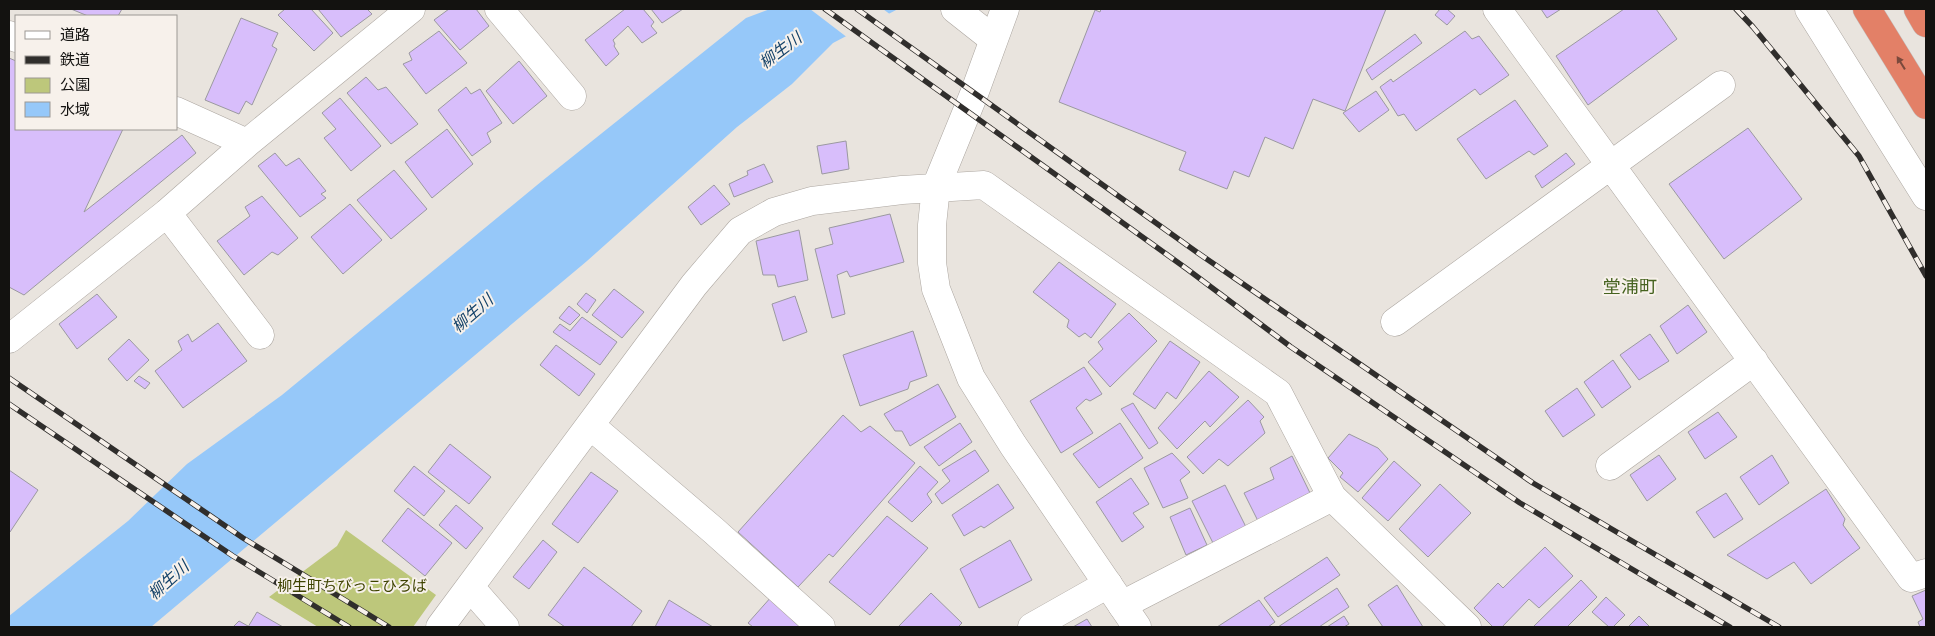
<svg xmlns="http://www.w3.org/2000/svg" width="1935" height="636" font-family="'DM Sans','Noto Sans JP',sans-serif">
<rect width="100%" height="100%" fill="#e9e4de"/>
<path fill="#bdc77b" d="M346 530 436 595 413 627H318L269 597 337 546Z"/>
<path fill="#96c8f9" d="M770 9H898L833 43 792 84 737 127 587 261 151 627H9V616L128 521 187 464 282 395 542 181 746 18Z"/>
<path fill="#e9e4de" d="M810 9H883L891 15 848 38Z"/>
<path fill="#d8befb" stroke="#9b99a0" d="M71 9H122L118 16H88Z
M285 9H311L333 33 314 51 278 15Z
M318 9H367L372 14 341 37Z
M449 9H476L489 26 460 50 434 20Z
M625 9H643L654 22 651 26 657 33 642 43 628 26 613 40 615 44 614 46 619 54 606 66 585 40Z
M651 9H683L662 23Z
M1101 9H1386L1345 111 1313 99 1293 149 1265 137 1249 177 1234 171 1227 189 1179 170 1186 152 1059 102 1095 10 1100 12Z
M1440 9H1447L1455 16 1447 25 1435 15Z
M1541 9H1561L1547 18Z
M1624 9H1656L1677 39 1588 105 1556 56Z
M241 18 278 33 272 46 277 49 252 105 246 101 239 114 205 100Z
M439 31 467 63 426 94 403 64 412 60 409 53Z
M1465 31 1472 39 1479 36 1509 75 1480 95 1475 89 1416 131 1404 114 1398 116 1380 87 1391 79 1393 82Z
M1415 34 1422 43 1372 80 1366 70Z
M9 58 16 61V129H123L84 212 182 135 196 153 24 295 9 287Z
M519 61 547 96 513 124 486 91Z
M366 77 378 90 386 87 418 124 391 144 347 93Z
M466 87 471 94 480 89 502 123 487 133 491 142 472 156 438 110Z
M1376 91 1389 110 1359 132 1343 113Z
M340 98 381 146 351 171 324 138 336 129 322 113Z
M1515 100 1548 146 1534 155 1529 151 1486 179 1457 139Z
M1748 128 1802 199 1724 259 1669 184Z
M447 129 473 164 432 198 405 162Z
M846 141 849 169 822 174 817 146Z
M275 153 286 166 299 158 326 191 321 194 326 198 300 217 258 166Z
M1566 153 1575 164 1542 188 1535 176Z
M764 164 773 182 734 197 729 184 748 175 747 171Z
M394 170 427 209 391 239 357 200Z
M714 185 730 204 701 225 688 207Z
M262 196 298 238 278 255 272 252 244 275 217 241 250 216 245 207Z
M350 204 382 240 343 274 311 237Z
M890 214 904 262 850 277 847 271 837 275 845 314 832 318 815 249 833 244 829 228Z
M799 230 808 280 778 287 775 275H763L756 241Z
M1059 262 1116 304 1091 338 1085 333 1079 337 1067 327 1069 320 1033 292Z
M614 289 644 312 622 338 592 315Z
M586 293 596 300 587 313 577 304Z
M97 294 117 317 77 349 59 324Z
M795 296 807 332 783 341 772 304Z
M1688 305 1707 332 1677 354 1660 326Z
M569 306 580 315 570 325 559 318Z
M1129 313 1157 341 1110 387 1088 362 1103 349 1098 342Z
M582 317 617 342 600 365 553 332 560 324 570 331Z
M218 323 247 361 183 408 155 371 182 350 178 341 188 334 192 342Z
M913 331 927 376 910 382 908 389 860 406 843 355Z
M1650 334 1669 361 1639 380 1620 355Z
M129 339 149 360 127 381 108 359Z
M1170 341 1200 362 1176 399 1167 392 1155 409 1133 394Z
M556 345 595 374 579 396 540 365Z
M1613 360 1631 387 1602 408 1584 382Z
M1084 367 1102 394 1090 401 1086 399 1076 408 1093 433 1061 453 1030 401Z
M1209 371 1239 397 1210 427 1205 421 1177 449 1158 428Z
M139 376 150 383 145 389 134 381Z
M938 384 956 417 910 446 902 431H895L884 414Z
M1577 388 1595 415 1563 437 1545 411Z
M1248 400 1264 417 1260 421 1265 433 1228 466 1219 459 1203 474 1187 457Z
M1133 403 1158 443 1149 449 1121 409Z
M1718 412 1737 437 1705 459 1688 432Z
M843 415 861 432 870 426 915 463 833 557 829 554 798 587 738 532Z
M960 423 972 442 939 466 924 447Z
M1120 423 1143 458 1099 488 1073 454Z
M1349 434 1378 448 1388 459 1358 492 1340 477 1343 473 1328 458Z
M450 444 491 477 469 504 428 472Z
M975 450 989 471 942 504 935 494 950 481 942 470Z
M1172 453 1190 472 1180 480 1188 498 1163 508 1144 468Z
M1659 455 1676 479 1647 501 1630 475Z
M1772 455 1789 483 1759 505 1740 477Z
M1292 456 1310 493 1258 521 1244 493 1274 479 1270 468Z
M1394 461 1421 485 1388 521 1362 498Z
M414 466 445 491 424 516 394 491Z
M920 466 938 482 927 494 932 502 912 522 888 502Z
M9 470 38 490 10 532 9 531Z
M591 472 618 491 578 543 552 524Z
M1131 478 1149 504 1133 513 1144 527 1122 542 1096 502Z
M998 484 1014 508 984 528 981 526 964 536 952 515Z
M1440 484 1471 513 1428 557 1399 529Z
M1225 485 1246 527 1213 543 1192 501Z
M1826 489 1845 519 1843 525 1860 548 1811 584 1794 562 1767 579 1727 555Z
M1726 493 1743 519 1714 538 1696 512Z
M456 505 483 528 466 549 439 525Z
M408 508 452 543 425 576 382 541Z
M1190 508 1207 545 1186 555 1170 517Z
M887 516 928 548 870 615 829 582Z
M543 540 557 552 529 589 513 577Z
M1010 540 1032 580 979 608 960 569Z
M1545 547 1573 576 1539 608 1529 599 1502 627H1493L1474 608 1498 583 1503 588Z
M1327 557 1340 575 1278 617 1264 598Z
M584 567 642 611 631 627H565L548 615Z
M1581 580 1597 597 1567 627H1533Z
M1397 585 1423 627H1383L1368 605Z
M1337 588 1349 607 1319 627H1278Z
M1926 590V627H1920L1918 622 1923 619 1912 596Z
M931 593 962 623 958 627H898Z
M772 596 807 627H753L748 623Z
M1606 597 1625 615 1613 627H1609L1592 612Z
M669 600 713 627H655Z
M1259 600 1275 622 1268 627H1217Z
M257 612 283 627H248Z
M1344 616 1349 624 1344 627H1327Z
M1639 616 1650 627H1628Z
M1087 619 1092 627H1073Z
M239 621 248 626V627H233Z"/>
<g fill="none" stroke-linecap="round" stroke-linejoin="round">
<g stroke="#aca6a0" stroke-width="29">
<path id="street" d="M499 9 572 96
M955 9 993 39
M1497 9 1911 578 1926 573
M1809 9 1926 196
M9 35 16 38
M176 111 247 143
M167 213 260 335
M1395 322 1721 85
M9 339 167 213 247 143 411 9
M591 426 713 530 821 627
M1610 466 1754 361
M470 587 505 627
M1122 605 1332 497
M440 627 694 285 740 231 774 212 812 201 902 190 984 185 1278 393 1332 497 1467 627
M1032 627 1108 584"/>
</g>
<g stroke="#aca6a0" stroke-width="29">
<path id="secondary" d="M1005 9 974 94 936 187 932 225V263L936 289 971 378 1013 445 1137 627"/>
</g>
<g stroke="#c2c1c1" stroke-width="29">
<path id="highway" d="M1867 9 1926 105
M1918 9 1926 23"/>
</g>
<use href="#street" stroke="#fff" stroke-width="28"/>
<use href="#secondary" stroke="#fff" stroke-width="28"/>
<use href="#highway" stroke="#e38067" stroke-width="28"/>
<g stroke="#302e2c" stroke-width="5.5">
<path id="rail" d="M825 9 1187 269 1291 347 1520 503 1730 627
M857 9 1198 253 1533 483 1779 627
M1736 9 1753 27 1859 156 1926 276
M9 378 243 538 389 627
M9 404 233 556 349 627"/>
</g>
<use href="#rail" stroke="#f7f1eb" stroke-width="4" stroke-dasharray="11" stroke-linecap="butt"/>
</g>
<defs><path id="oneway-solid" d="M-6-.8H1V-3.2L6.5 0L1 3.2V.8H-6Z" transform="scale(1.25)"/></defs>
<use fill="#7b493c" href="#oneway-solid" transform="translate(1901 63) rotate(-122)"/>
<g text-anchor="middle" stroke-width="4" stroke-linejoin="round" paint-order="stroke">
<g font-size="15" fill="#3e4300" stroke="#f7f1eb">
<text x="352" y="591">柳生町ちびっこひろば</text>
</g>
<g font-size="16" font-style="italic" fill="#144269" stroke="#f7f1eb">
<text transform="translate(780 50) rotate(-37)" y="6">柳生川</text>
<text transform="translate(472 313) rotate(-41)" y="6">柳生川</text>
<text transform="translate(168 580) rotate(-42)" y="6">柳生川</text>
</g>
<g font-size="18" fill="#45621f" stroke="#f7f1eb">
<text x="1630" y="293">堂浦町</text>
</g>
</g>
<rect width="1935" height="636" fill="none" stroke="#131210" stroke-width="20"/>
<rect x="15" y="15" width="162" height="115" fill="#f7f1eb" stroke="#9c9893"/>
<rect x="25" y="31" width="25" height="8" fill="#ffffff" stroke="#9c9893"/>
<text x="60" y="40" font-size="15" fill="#131210">道路</text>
<rect x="25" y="56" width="25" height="8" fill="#302e2c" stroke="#9c9893"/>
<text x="60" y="65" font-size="15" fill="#131210">鉄道</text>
<rect x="25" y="78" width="25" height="15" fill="#bdc77b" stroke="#9c9893"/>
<text x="60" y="90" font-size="15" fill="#131210">公園</text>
<rect x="25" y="102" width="25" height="15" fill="#96c8f9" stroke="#9c9893"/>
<text x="60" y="115" font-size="15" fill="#131210">水域</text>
</svg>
